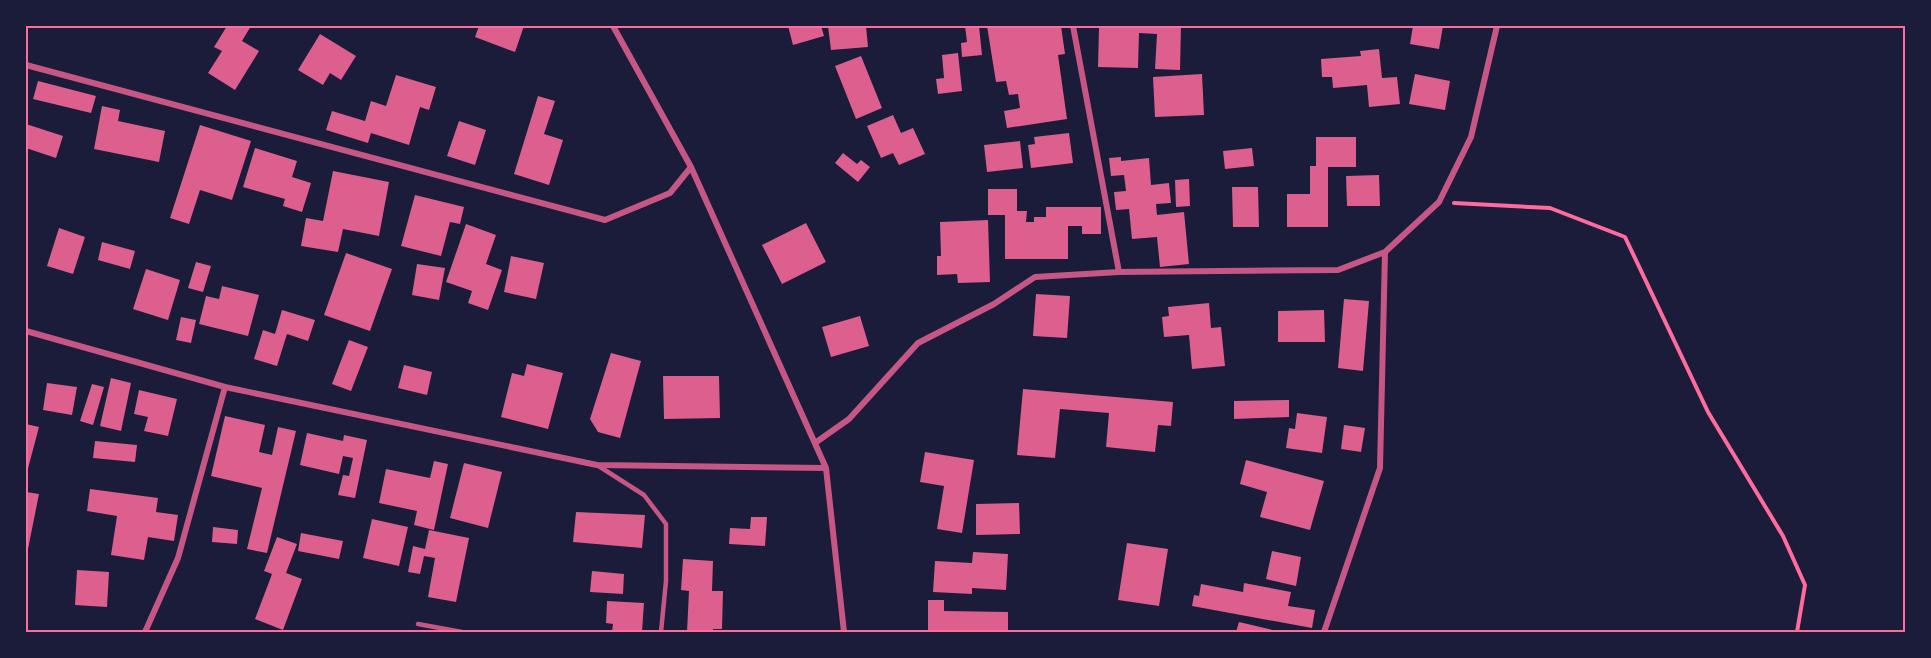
<svg xmlns="http://www.w3.org/2000/svg" width="1931" height="658" font-family="'Libre Baskerville',serif">
<rect width="100%" height="100%" fill="#1b1b3a"/>
<path fill="#dd5f8e" d="M227 26H251L242 41 259 51 235 90 208 73 222 51 214 47Z
M479 26H524L515 52 475 37Z
M788 26H821L824 36 793 45Z
M828 26H866L868 47 831 50Z
M965 26H979L982 55 962 57 961 43 967 42Z
M987 26H1061L1065 54 1058 55 1067 119 1007 128 1004 111 1020 108 1018 94 1009 95 1006 81 996 82Z
M1090 26H1181L1180 70 1155 69 1157 34 1139 33 1138 68 1098 67 1099 28H1090Z
M1413 26H1443L1439 49 1410 44Z
M320 34 356 56 341 80 330 73 323 85 298 70Z
M1379 49 1382 78 1397 77 1400 104 1369 107 1367 85 1333 88 1332 77H1322L1321 59 1361 56 1360 51Z
M958 53 962 91 938 94 936 79 944 78 942 55Z
M861 56 882 108 856 119 835 66Z
M1202 74 1204 115 1155 117 1153 77Z
M1415 74 1450 81 1445 110 1409 104Z
M396 75 436 87 429 110 420 107 409 145 371 133 368 143 326 130 332 111 365 121 371 101 386 106Z
M38 81 96 96 91 113 33 99Z
M538 96 555 101 544 134 563 140 549 185 514 174Z
M102 106 120 110 118 121 165 131 159 162 94 149Z
M893 115 901 133 913 128 925 154 899 165 893 153 881 158 867 126Z
M459 121 486 130 475 165 447 156Z
M26 124 63 136 56 158 26 148Z
M200 125 251 141 232 200 200 190 189 224 170 218Z
M1069 133 1073 163 1031 168 1028 145 1035 144 1034 137Z
M1316 137H1356V167H1328V227H1287V194H1310V166H1316Z
M1020 141 1023 168 987 172 984 145Z
M255 148 297 161 292 177 311 183 302 212 283 206 285 199 243 187Z
M1252 148 1254 166 1225 169 1223 151Z
M843 153 857 164 861 160 870 167 858 182 835 163Z
M1121 157V161L1149 158 1151 185 1169 183 1171 203 1156 204 1157 215 1184 212 1189 264 1160 267 1157 237 1132 239 1129 209 1116 210 1114 192 1126 191 1124 175 1111 176 1109 158Z
M333 171 389 182 379 236 343 229 338 252 301 246 306 218 323 221Z
M1379 175 1380 206H1347L1346 176Z
M1189 179 1190 206 1176 207 1175 180Z
M1232 187H1258L1259 227H1233Z
M988 189H1017V211H1027L1026 222H1034V217H1046V207H1101V234H1082V226H1068V259H1005V215H988Z
M415 195 464 207 460 224 450 222 441 256 401 246Z
M988 220 990 282 958 283 957 274 937 275V256H941L940 222Z
M806 223 826 262 782 284 762 245Z
M466 224 496 235 486 264 502 270 488 310 468 303 472 291 446 282Z
M59 228 85 237 73 274 47 266Z
M102 242 135 251 130 269 98 260Z
M346 253 392 269 370 331 324 315Z
M511 256 544 263 536 299 504 292Z
M196 262 211 266 203 292 188 288Z
M417 264 445 268 439 300 412 295Z
M146 269 180 280 168 320 133 309Z
M222 286 259 295 248 336 199 324 206 296 219 299Z
M1036 294 1070 296 1067 338 1033 336Z
M1344 299 1369 301 1363 371 1338 368Z
M1209 303 1211 328 1221 327 1225 366 1192 369 1189 335 1164 337 1162 317 1169 316 1168 307Z
M282 310 315 320 308 341 287 334 277 366 254 359 263 330 275 334Z
M1324 310 1325 342H1278V311Z
M860 316 869 346 831 357 822 327Z
M181 317 196 320 191 343 176 340Z
M349 340 368 347 351 391 332 384Z
M611 353 641 361 620 438 598 432 590 419Z
M527 364 563 373 548 429 501 417 512 373 524 376Z
M404 365 432 372 427 395 398 388Z
M663 376H719L720 418 664 419Z
M111 378 131 383 121 431 100 426Z
M47 383 77 387 72 415 43 410Z
M92 384 104 387 93 425 80 421Z
M1023 389 1173 402 1171 426 1158 425 1155 452 1106 447 1109 413 1060 409 1055 458 1017 455Z
M139 390 177 399 168 436 144 431 148 417 134 414Z
M1289 400V417L1234 419V401Z
M1297 413 1327 417 1322 453 1286 448 1289 428 1295 429Z
M225 416 265 425 259 452 272 455 278 427 296 431 267 553 247 549 262 488 211 476Z
M26 424 39 427 26 476Z
M1344 425 1365 428 1361 452 1341 449Z
M307 433 343 441 344 435 367 440 355 498 338 495 343 475 349 476 353 458 343 456 339 474 300 465Z
M95 441 137 445 135 462 93 458Z
M925 452 974 460 962 533 937 529 944 486 920 482Z
M1246 460 1324 481 1310 530 1260 517 1267 492 1240 484Z
M434 461 448 464 434 530 414 525 417 511 379 503 386 469 430 478Z
M464 463 502 472 488 528 450 518Z
M90 489 158 498 156 512 178 515 174 541 148 537 144 560 111 555 117 516 87 511Z
M26 492 39 494 27 554H26Z
M1019 503 1020 534 976 535V504Z
M576 512 645 515 642 548 573 542Z
M751 517H767L765 546 729 544 730 528 750 529Z
M372 519 408 527 399 566 363 558Z
M213 527 238 530 237 544 212 542Z
M429 530 469 538 456 602 428 597 435 558 424 556 420 574 408 572 413 546 425 549Z
M301 533 343 541 339 559 298 551Z
M277 537 297 544 286 573 302 579 283 630 255 619 272 574 264 571Z
M1127 543 1168 549 1159 606 1118 600Z
M1272 551 1301 557 1296 586 1266 579Z
M973 552 1008 554 1006 590 972 588V594L933 592 935 561 972 563Z
M683 559 713 561 712 591H723L722 629H713V632H687L689 591 681 590Z
M77 570 109 572 107 607 75 605Z
M592 571 624 574 623 594 590 592Z
M1244 583 1291 592 1288 606 1315 610 1312 628 1192 606 1194 595 1199 596 1201 584 1243 592Z
M928 600H944V611L1008 612V632H928Z
M607 601 644 603 642 632H612L613 624 606 623Z
M1239 622 1281 632H1236Z"/>
<g fill="none" stroke-linecap="round" stroke-linejoin="round">
<path stroke="#ff6b9d" stroke-width="4" d="M1454 203 1550 208 1625 237 1708 412 1783 536 1805 585 1797 632"/>
<path stroke="#c65784" stroke-width="4.5" d="M597 465 644 495 666 524V581L661 632
M418 624 462 632"/>
<path stroke="#c65784" stroke-width="6" d="M613 26 691 167 826 468 844 632
M1073 26 1119 272
M26 65 605 220 670 193 691 167
M26 331 225 387 597 465 826 468
M815 443 849 419 918 343 994 304 1035 277 1119 272 1338 270 1385 252
M145 632 178 558 225 387
M1324 632 1380 468 1385 252 1439 202 1471 137 1497 26"/>
</g>
<rect width="1931" height="658" fill="none" stroke="#1b1b3a" stroke-width="54"/>
<rect x="27" y="27" width="1877" height="604" fill="none" stroke="#ff6b9d" stroke-width="2"/>
</svg>
